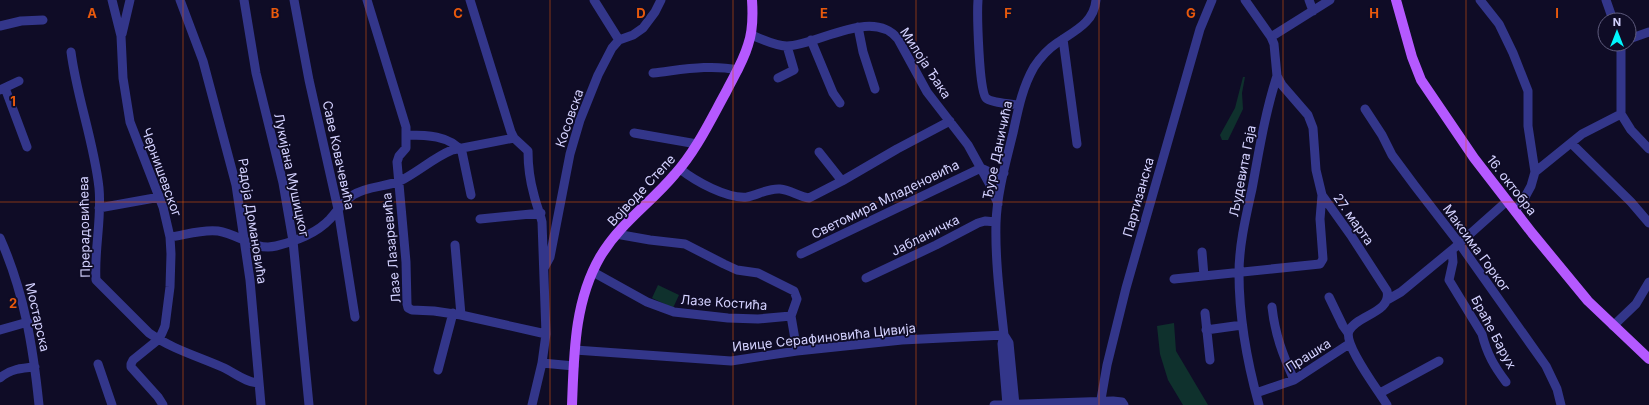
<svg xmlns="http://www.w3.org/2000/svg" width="1649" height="405" font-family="Inter,sans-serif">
<rect width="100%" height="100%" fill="#0f0c26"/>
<path fill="#0f312d" d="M1243 77H1245L1242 93 1243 109 1228 140H1222L1220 135 1235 108Z
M658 285 679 295 673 308 652 298Z
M1174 323 1176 351 1208 405H1183L1168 380 1160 354 1157 326Z"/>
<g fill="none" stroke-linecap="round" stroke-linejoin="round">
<path stroke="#33368a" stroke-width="9" d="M112 0 121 36 123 78 130 122 163 207 170 237 171 254 170 287 165 326 162 333 159 339 133 360 131 364V367L158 397 163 405
M180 0 203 61 236 185 250 280 261 405
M244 0 256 73 283 183 293 241 309 405
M294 0 309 80 338 209 355 317
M367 0 406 127V148L399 156 397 162 406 262 407 304 408 308 412 310 434 311 461 315 546 334
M470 0 511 132 514 138 528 151C528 165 530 181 534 195 536 204 540 213 542 222L546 334 542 363 532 405
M594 0 619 40
M978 0C977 13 979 93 986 98 991 103 1012 104 1019 105
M1245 0 1271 37 1330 0
M1309 0 1313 11
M1480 0 1499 24 1513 53 1528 91V126L1535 172 1531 186 1525 197 1515 211
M1606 0 1613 20
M0 26 21 21 43 20
M858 27 863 52 875 89
M122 34 130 0
M751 35C762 39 775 46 787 46 818 45 873 7 898 39L927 92 968 145 989 183 998 204
M1271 37 1274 44 1277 76 1282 85 1308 115 1313 128 1316 170 1322 195 1352 237 1387 291C1392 313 1356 315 1349 331 1343 345 1379 391 1387 405
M1063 39 1077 144
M1629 39 1649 32
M811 40 833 93 840 103
M1621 44V114L1631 130 1649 149
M71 52C77 98 94 142 99 188 102 219 94 250 96 280L149 333C172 349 197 356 222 367 234 372 246 383 259 383
M653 73C681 70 710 64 738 70
M778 78 794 70 787 46
M5 88 27 147
M0 90 19 81
M1365 109 1382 135 1392 155 1415 186 1459 243 1546 366 1557 389 1561 405
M634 133 697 144
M407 135C425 135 450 135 462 152L471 195
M1571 143 1631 202 1649 223
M819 152 842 181
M981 168 992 173H1004
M680 169C695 181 727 199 747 197 758 195 768 188 780 189 791 190 799 197 809 198L842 181 897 149 950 121
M1535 172 1582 134 1621 114
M99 208 160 197
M480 219 541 213
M616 234 650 240 685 244 724 264 737 270 758 273 794 291 797 299 791 316 797 351
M170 237C185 235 202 229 218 231 239 234 254 251 276 246 296 241 316 234 330 219 338 210 343 202 353 195 367 186 385 187 400 181 418 172 433 158 452 150L514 138
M0 238C24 292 33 346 39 405
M455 245 461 315
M1452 250 1453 262 1449 280 1482 334C1487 354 1494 366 1506 382
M1202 252 1204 276
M801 254 981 168
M544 268 550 257 570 154 580 120 598 75 612 48 619 40 633 35 643 28 655 12 661 0
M593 272 647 302 674 312 728 318 758 319 791 316
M866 278 936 245 978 223 985 221 996 222
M1174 279 1320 264 1323 259 1320 219 1322 195
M1329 297 1343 326 1348 333
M1387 300 1401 292 1452 250 1507 201
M1272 307C1275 335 1283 355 1294 380
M1205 313 1210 360
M1613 326 1636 304 1649 282
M0 330 28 322
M1206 330 1242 325
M1004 335 1009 343 1015 405
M575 350 731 361 797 351 902 340 1004 335
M542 363 574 366
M98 364 112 405
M438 370 453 313
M0 378C10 369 22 368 35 367
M1256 393 1294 380 1349 344
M1380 393 1439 361
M994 405 1113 401 1122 402 1124 405
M1007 405 1002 344 1004 335C1000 298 995 260 996 223 997 193 1006 162 1013 133 1018 110 1022 88 1034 67 1040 58 1048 49 1057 43 1074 31 1094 23 1096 0
M1100 405 1107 365 1126 288 1200 29 1212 0
M1259 405C1247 362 1239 318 1239 273 1239 245 1246 216 1252 189 1259 151 1265 113 1277 76"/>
<path stroke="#b559ff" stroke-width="10" d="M1396 0 1412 57 1421 80 1474 158 1532 233 1588 301 1649 359
M572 405C574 355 574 302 600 257 621 222 650 204 675 174 696 151 711 119 726 92 734 76 743 62 748 45 753 31 753 15 752 0"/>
</g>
<path fill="none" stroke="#e8590c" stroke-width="1" stroke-opacity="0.55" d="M183 0V405M366 0V405M550 0V405M733 0V405M916 0V405M1099 0V405M1283 0V405M1466 0V405M0 202H1649"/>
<g text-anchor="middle" stroke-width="3.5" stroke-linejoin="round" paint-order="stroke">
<g font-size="13" fill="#d4d2ff" stroke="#0f0c26">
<text transform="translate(926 63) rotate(57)" y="5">Милоја Ђака</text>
<text transform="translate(569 118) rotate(-71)" y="5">Косовска</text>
<text transform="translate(997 150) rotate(-78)" y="5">Ђуре Даничића</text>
<text transform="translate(339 155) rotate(78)" y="5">Саве Ковачевића</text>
<text transform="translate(1242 171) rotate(-79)" y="5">Људевита Гаја</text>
<text transform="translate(162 172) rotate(70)" y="5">Чернишевског</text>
<text transform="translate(292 175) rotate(78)" y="5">Лукијана Мушицког</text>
<text transform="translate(1512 185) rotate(52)" y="5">16. октобра</text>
<text transform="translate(641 190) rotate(-47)" y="5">Војводе Степе</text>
<text transform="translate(1138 197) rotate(-74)" y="5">Партизанска</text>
<text transform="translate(885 199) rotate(-26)" y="5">Светомира Младеновића</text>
<text transform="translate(1354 219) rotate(55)" y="5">27. марта</text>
<text transform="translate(253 221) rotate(81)" y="5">Радоја Домановића</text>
<text transform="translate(84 227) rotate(-91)" y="5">Прерадовићева</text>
<text transform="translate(925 235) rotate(-27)" y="5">Јабланичка</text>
<text transform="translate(391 248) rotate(-95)" y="5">Лазе Лазаревића</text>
<text transform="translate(1477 248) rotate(54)" y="5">Максима Горког</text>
<text transform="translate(724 302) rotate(4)" y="5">Лазе Костића</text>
<text transform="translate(38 317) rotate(77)" y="5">Мостарска</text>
<text transform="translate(1494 332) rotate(62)" y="5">Браће Барух</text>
<text transform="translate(824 337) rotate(-6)" y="5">Ивице Серафиновића Цивија</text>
<text transform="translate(1308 355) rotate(-32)" y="5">Прашка</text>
</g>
</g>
<g font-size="13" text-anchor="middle" font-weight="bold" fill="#e8590c" stroke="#0f0c26" stroke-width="3.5" stroke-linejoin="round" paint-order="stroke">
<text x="92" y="18">A</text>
<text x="275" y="18">B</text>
<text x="458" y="18">C</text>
<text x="641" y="18">D</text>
<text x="824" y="18">E</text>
<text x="1008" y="18">F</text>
<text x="1191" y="18">G</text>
<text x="1374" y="18">H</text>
<text x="1557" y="18">I</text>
<text x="13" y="106">1</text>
<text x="13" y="308">2</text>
</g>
<g transform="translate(1617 32)"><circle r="19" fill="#0f0c26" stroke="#5e5b7d"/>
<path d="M0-3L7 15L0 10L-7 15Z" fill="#00f5fd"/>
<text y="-6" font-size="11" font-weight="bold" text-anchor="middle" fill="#d4d2ff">N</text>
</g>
</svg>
